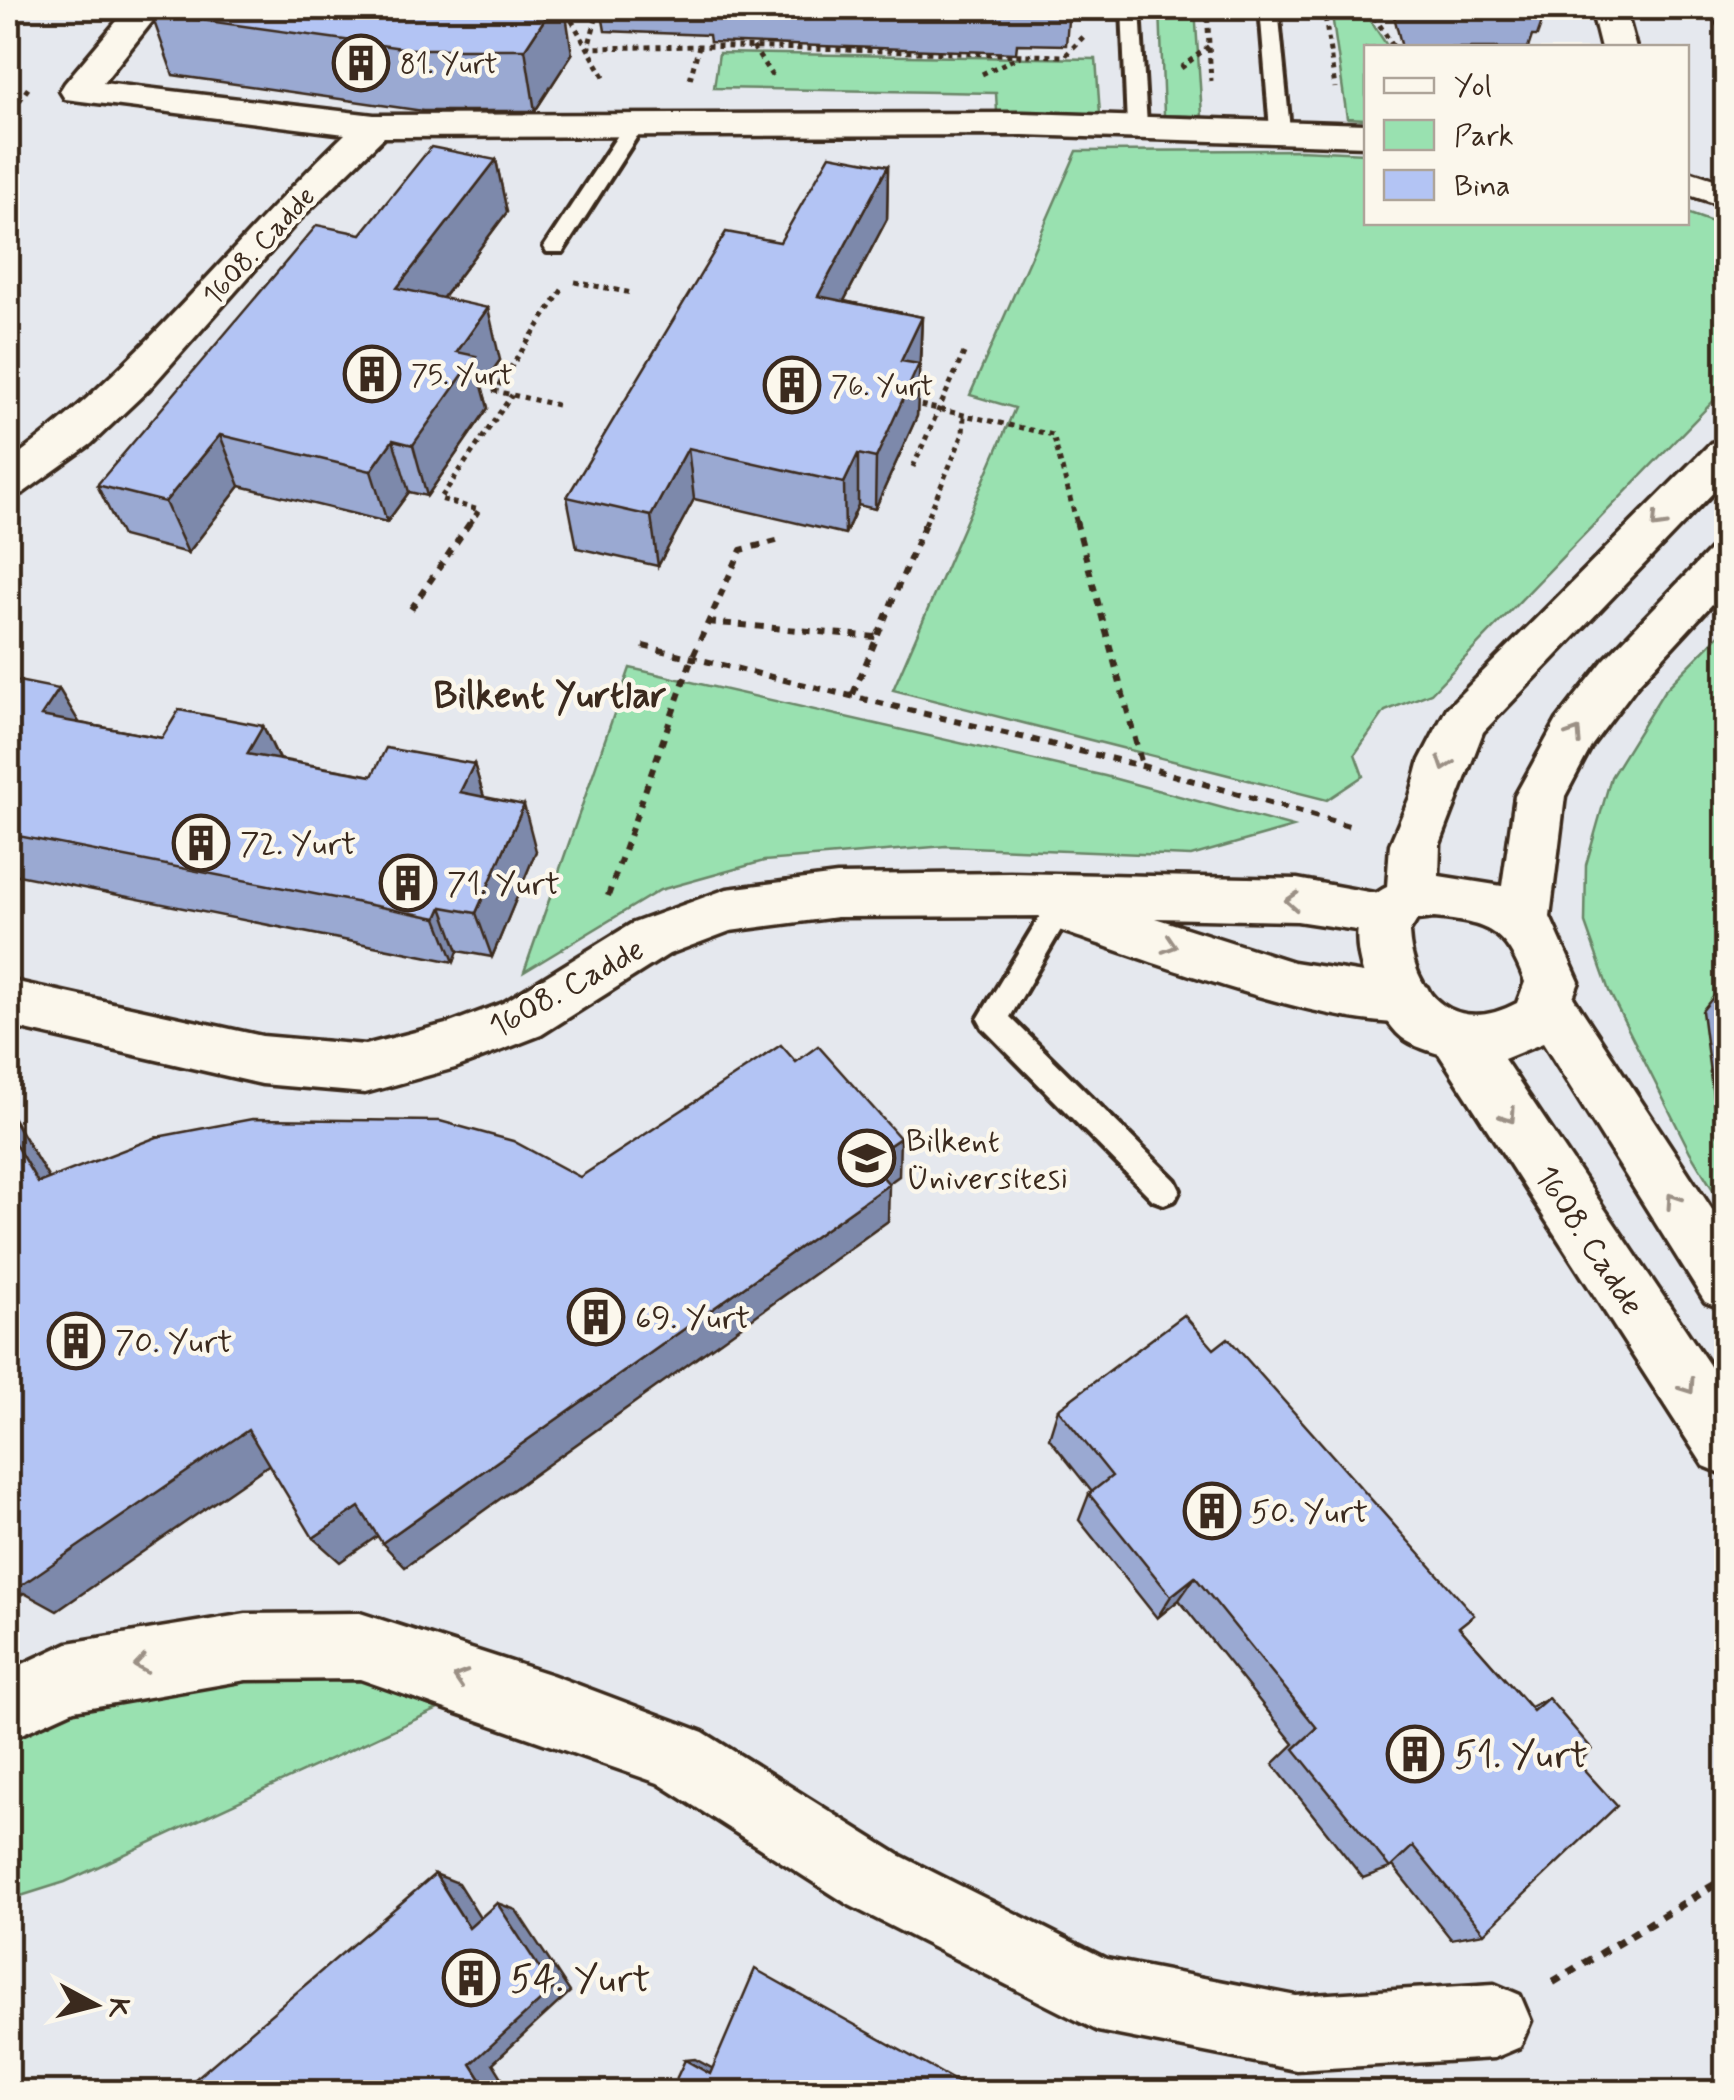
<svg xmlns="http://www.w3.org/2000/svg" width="1734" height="2100" font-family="Mynerve,sans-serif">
<rect width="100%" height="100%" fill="#fbf7ec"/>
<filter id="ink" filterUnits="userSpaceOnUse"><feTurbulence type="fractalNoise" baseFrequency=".01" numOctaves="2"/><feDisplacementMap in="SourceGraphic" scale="20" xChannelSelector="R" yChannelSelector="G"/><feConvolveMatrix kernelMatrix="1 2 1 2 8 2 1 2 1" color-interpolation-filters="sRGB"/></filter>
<g filter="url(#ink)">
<path fill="#e5e8ee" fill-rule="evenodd" d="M8 8H1726V2092H8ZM1366 48H1686V222H1366Z"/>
<path fill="#99e1b0" stroke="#6a8667" stroke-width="2.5" d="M1160 8H1195L1202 116 1164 115Z
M1331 8H1362L1388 47 1366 48V119L1347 118Z
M719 53 1096 59 1100 114 997 112 996 93 714 88Z
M1299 150 1366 153V222H1686L1687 213 1726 227V388L1431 693 1385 711 1355 754 1363 776 1327 800 893 690 1015 408 970 395 1077 151Z
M1726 628V1014L1718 1135 1726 1136V1211L1690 1152 1609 991 1585 923 1586 865 1611 777 1664 691Z
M630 668 1105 776 1293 827 1191 856 946 846 764 861 660 890 524 972Z
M257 1673 358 1677 438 1709 65 1882 8 1900V1737L70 1707Z"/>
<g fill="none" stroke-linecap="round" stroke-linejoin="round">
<g stroke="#3b2a1e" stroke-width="8">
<path id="service" d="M1122 8H1140L1147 126 1137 132 1127 126Z
M1260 8H1278L1290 130 1280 136 1270 130Z
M633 121 643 127 566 247 563 252H547L544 247 626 123Z
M1059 897 1069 901 1073 909 1010 1017 1175 1180 1180 1190 1175 1200 1164 1204 1153 1200 983 1028 978 1019 1049 901Z"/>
</g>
<g stroke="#3b2a1e" stroke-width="7">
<path id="minor" d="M128 8H163L103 83 374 115 1023 113 1366 124V146L1023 135 384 137 298 221 149 389 91 444 23 493 8 498V462C136 371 232 242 345 134L65 99 60 91 65 83Z
M1591 8H1625L1636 48H1601Z
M1686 170 1726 183V207L1686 194Z
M1010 873 1297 879 1407 899 1415 914 1407 929 1389 935 1297 921 1155 918 1293 962 1408 980 1427 987 1435 1003 1427 1019C1361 1042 1127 953 1053 928L1046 916 837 917 730 931 669 954 541 1035 455 1068 365 1093 262 1084 8 1026V980L262 1036 365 1045 450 1023 503 1003 631 924 727 889 837 875Z
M360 1613 552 1675 703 1732 899 1855 1106 1959 1296 1996 1494 1984 1520 1995 1531 2021 1520 2047 1494 2058 1296 2070 1098 2031 849 1905 658 1783 360 1679 246 1680 74 1710 8 1740V1671L68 1643 246 1614Z"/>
</g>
<g stroke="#3b2a1e" stroke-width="7">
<path id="tertiary" d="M1726 439V479L1483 732 1440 844 1439 876 1502 886 1515 796 1557 720 1604 660 1710 550 1726 545V589L1638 684 1592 745 1565 796 1550 917 1579 982 1573 997 1726 1231V1310L1705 1302 1543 1043 1504 1059 1726 1390V1475L1704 1466 1439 1054C1424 1049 1409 1045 1397 1033 1366 999 1331 914 1387 887L1390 844 1410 797 1420 760 1447 708 1711 443ZM1434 918C1488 923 1506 930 1525 982L1517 1003C1456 1036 1413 996 1409 933L1417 920Z"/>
</g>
<path stroke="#3b2a1e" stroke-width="5" stroke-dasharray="5 5" stroke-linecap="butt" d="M599 8 588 48 699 46 1065 56 1086 34
M1207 8 1211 81
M1324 8 1335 88
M1369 8 1394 48
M558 9H565L605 78
M753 47 772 76
M1181 68 1209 46
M982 74 1020 56
M690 79 699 46
M8 117 29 87
M575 282 632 293
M911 403 1053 435 1077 524
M557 405 495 391 562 290
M913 467 964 353
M470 524 479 510 440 499 512 395
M925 524 963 434 964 416"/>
<path stroke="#3b2a1e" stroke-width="6" stroke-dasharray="8 8" stroke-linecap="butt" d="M1076 521 1142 765
M411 609 471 521
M708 622 876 637
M643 646 1142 766 1356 828
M853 694 926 521
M608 896 692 658 741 550 780 540"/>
<path stroke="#3b2a1e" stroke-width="8" stroke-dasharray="9 9" stroke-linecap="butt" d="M1553 1982 1726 1878"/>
<use href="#service" fill="#fbf7ec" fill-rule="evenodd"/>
<use href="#minor" fill="#fbf7ec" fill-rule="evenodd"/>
<use href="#tertiary" fill="#fbf7ec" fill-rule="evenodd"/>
</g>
<path fill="#9aa9d2" stroke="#3b2a1e" stroke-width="2.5" d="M601 8H1069L1066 45 1017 44 1016 53 710 42 709 35 605 31Z
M1392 8H1547L1537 36H1532L1528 48H1402Z
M1704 8H1726V38Z
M151 13 572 54 535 111H423L173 75Z
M496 160 507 212 443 298 500 360 482 386 488 408 427 496 409 492 387 522 240 486 188 553 122 536 97 485Z
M888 166 887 219 844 301 922 317 920 369 918 373 917 416 875 509 858 505 845 534 694 499 658 566 577 548 567 497 780 242Z
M8 679 80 723 162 738 263 726 279 759 372 776 474 764 484 797 536 851 492 957 458 951 454 962 8 873Z
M1726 981V1136L1718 1135 1702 1011Z
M1058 1409 1459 1627 1530 1707 1548 1698 1578 1763 1484 1933 1451 1939 1393 1866 1390 1868 1363 1878 1273 1764 1294 1744 1179 1600 1157 1618 1079 1520 1089 1494 1092 1492 1049 1438Z"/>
<path fill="#7d89ab" stroke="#3b2a1e" stroke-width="2.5" d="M552 8H565L572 54 535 111 525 49Z
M496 160 507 212 411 340 397 288Z
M888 166 887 219 819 348 818 296Z
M488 308 500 360 482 386 488 408 427 496 413 445 457 352Z
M922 317 917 416 875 509 876 458 901 361Z
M220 435 240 486 188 553 165 502Z
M393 440 409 492 387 522 371 471Z
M688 448 694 499 658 566 651 516Z
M858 454V505L845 534 844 483Z
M59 689 88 737 41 716Z
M263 726 285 773 247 754Z
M474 764 488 811 460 792Z
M524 805 536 851 492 957 476 913Z
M442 907 458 951 454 962 437 918Z
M8 1110 73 1219 38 1183 8 1132Z
M900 1138 899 1176 868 1198V1160Z
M889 1184 888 1221 405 1567 382 1543Z
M248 1430 277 1459 57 1611 24 1593 11 1602 8 1600V1562Z
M359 1507 383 1532 340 1562 313 1538Z
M1195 1577 1179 1600 1157 1618 1171 1596Z
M435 1874 458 1883 490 1934 469 1928Z
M497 1903 516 1910 570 1992 493 2063 511 2092H489L471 2064Z
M695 2059 719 2072 710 2074 685 2060Z"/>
<path fill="#b3c4f4" stroke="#3b2a1e" stroke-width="2.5" d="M155 8H552L525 49H409L151 13Z
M431 147 496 160 397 288 488 308 457 352 476 356 413 445 393 440 371 471 220 435 165 502 97 485 317 225 361 234Z
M830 155 888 166 818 296 922 317 901 361 919 364 876 458 858 454 844 483 688 448 651 516 567 497 726 232 780 242Z
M8 679 59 689 41 716 162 738 179 710 263 726 247 754 372 776 386 748 474 764 460 792 524 805 476 913 442 907 437 918 8 834Z
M781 1045 796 1062 818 1046 900 1138 868 1160 889 1184 382 1543 359 1507 313 1538 248 1430 16 1589 8 1572V1132L38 1183 157 1137 252 1119 440 1121 513 1141 580 1177Z
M1184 1315 1214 1349 1228 1338 1474 1615 1459 1627 1533 1711 1548 1698 1592 1749 1578 1763 1617 1806 1484 1933 1413 1846 1390 1868 1294 1749 1317 1728 1195 1577 1171 1596 1089 1494 1112 1476 1058 1409Z
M435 1874 469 1928 497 1903 553 1989 471 2064 489 2092H180Z
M755 1969 975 2092H670L685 2060 710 2074Z"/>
<defs><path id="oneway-chevron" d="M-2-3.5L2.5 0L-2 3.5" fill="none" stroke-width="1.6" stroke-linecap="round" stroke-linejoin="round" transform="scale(2.5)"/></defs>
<g stroke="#9b9085">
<use href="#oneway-chevron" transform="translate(1658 522) rotate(134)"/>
<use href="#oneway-chevron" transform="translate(1575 735) rotate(-57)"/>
<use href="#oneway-chevron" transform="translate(1445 764) rotate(109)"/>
<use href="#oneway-chevron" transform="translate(1292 901) rotate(-176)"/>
<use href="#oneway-chevron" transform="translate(1170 945) rotate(18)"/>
<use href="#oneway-chevron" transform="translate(1509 1116) rotate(57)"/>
<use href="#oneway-chevron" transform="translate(1673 1200) rotate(-124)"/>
<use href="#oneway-chevron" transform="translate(1688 1387) rotate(56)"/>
<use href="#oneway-chevron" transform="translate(141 1665) rotate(171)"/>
<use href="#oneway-chevron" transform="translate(460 1678) rotate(-162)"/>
</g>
</g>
<defs>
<g id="building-ring" transform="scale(2.875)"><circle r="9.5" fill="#fbf7ec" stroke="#3b2a1e" stroke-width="1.5"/><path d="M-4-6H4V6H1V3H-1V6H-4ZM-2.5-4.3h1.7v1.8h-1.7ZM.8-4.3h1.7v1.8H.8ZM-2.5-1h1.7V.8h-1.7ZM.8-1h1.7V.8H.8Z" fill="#3b2a1e"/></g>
<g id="university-ring" transform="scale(2.875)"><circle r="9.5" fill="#fbf7ec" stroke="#3b2a1e" stroke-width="1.5"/><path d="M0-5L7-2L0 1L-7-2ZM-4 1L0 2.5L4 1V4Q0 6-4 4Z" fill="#3b2a1e"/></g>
</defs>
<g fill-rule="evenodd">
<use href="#building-ring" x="361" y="63"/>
<use href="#building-ring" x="372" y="374"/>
<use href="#building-ring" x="792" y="385"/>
<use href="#building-ring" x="201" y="843"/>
<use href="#building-ring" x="408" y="883"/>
<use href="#university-ring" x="867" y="1158"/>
<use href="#building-ring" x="596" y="1317"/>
<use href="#building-ring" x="76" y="1341"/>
<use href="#building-ring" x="1212" y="1511"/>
<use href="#building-ring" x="1415" y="1754"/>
<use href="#building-ring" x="471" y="1978"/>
</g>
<g text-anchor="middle" stroke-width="9" stroke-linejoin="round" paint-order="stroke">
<g font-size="28" fill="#3b2a1e" stroke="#fbf7ec" text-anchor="start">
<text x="400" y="73">81. Yurt</text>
<text x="411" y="384">75. Yurt</text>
<text x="831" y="395">76. Yurt</text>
</g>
<g font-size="28" fill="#3b2a1e" stroke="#fbf7ec">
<text transform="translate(258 245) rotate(-47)" y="10">1608. Cadde</text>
</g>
<g font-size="32" fill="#3b2a1e" stroke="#fbf7ec" text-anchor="start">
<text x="240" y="854">72. Yurt</text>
<text x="447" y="894">71. Yurt</text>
<text x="906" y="1151">Bilkent<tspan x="906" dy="37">Üniversitesi</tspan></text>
<text x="635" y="1328">69. Yurt</text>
<text x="115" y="1352">70. Yurt</text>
<text x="1251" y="1522">50. Yurt</text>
</g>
<g font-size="32" fill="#3b2a1e" stroke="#fbf7ec">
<text transform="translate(566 987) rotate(-29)" y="11">1608. Cadde</text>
<text transform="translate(1590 1240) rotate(57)" y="11">1608. Cadde</text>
</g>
<g font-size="38" font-weight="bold" fill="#3b2a1e" stroke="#fbf7ec">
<text x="550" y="707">Bilkent Yurtlar</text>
</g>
<g font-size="38" fill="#3b2a1e" stroke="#fbf7ec" text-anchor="start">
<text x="1454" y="1767">51. Yurt</text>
<text x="510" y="1991">54. Yurt</text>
</g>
</g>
<rect width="1734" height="2100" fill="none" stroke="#fbf7ec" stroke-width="40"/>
<rect x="20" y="20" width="1694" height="2060" fill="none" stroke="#3b2a1e" stroke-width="4" filter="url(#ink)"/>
<rect x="1364" y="45" width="325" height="180" fill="#fbf7ec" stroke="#aea59a" stroke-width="2.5"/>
<rect x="1384" y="78" width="50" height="15" fill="#fbf7ec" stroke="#aea59a" stroke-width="2.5"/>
<text x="1454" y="95" font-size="30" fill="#3b2a1e">Yol</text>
<rect x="1384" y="120" width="50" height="30" fill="#99e1b0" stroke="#aea59a" stroke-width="2.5"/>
<text x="1454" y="145" font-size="30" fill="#3b2a1e">Park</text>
<rect x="1384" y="170" width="50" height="30" fill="#b3c4f4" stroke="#aea59a" stroke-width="2.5"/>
<text x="1454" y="195" font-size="30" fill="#3b2a1e">Bina</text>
<g transform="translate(95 2005) rotate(97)" stroke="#fbf7ec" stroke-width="8" paint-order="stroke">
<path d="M0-8L18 38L0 25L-18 38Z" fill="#3b2a1e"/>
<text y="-15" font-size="28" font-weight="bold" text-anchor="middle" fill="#3b2a1e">K</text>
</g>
</svg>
